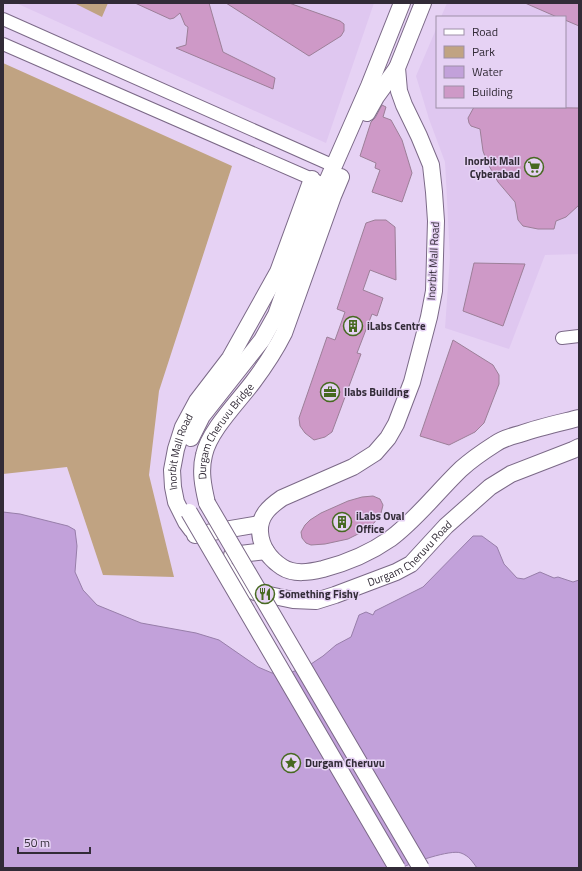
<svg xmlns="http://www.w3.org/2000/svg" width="582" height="871" font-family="'Titillium Web',sans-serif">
<rect width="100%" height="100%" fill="#e6d2f4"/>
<path fill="#dfc7f0" d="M16 3H374L326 143Z
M447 3H579V254L545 255 509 349 445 328 450 257 445 162 429 119 416 76 437 27V107H565V17H441Z"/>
<path fill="#c0a382" d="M74 3H108L102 17Z
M3 63 232 166 159 391 149 475 174 577 103 575 67 467 3 474Z"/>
<path fill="#c2a1da" stroke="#977ea9" d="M3 512 20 514 68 526 75 530 77 546 75 572 83 590 97 605 141 623 196 633 219 640 258 667 272 673 292 672 308 666 323 656 336 645 351 637 359 615 366 612 373 615 375 611 423 587 473 536H482L497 547 504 564 517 578 524 579 540 572 554 578 558 577 573 582 579 580V868H477C472 861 469 856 461 853 451 849 411 863 401 868H3Z"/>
<path fill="#ce99c7" stroke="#9c7f98" d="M135 3H209L223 52 275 78 273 89 176 48 186 45 188 27 185 25 180 13 174 18 170 19Z
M226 3H289L340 21 344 24V31L341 36 309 56Z
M525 3H579V26L565 20V17H557Z
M382 105 386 107 383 117 391 120 402 140 412 173 402 202 372 192 380 170 375 168 376 163 360 156 371 122 375 118Z
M474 107 579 108V205L566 217 556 221 554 229H538L523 226 518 220 515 202 498 182 487 162 483 151 480 129 471 126 469 123 468 118Z
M375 220H386L395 227 396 280 370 270 363 290 383 298 377 316 372 314 357 353 361 354 332 432 325 437 314 440 305 433 300 426 299 418 327 337 335 340 345 312 337 309 366 223Z
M474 263 525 264 503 326 463 311Z
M453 340 493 365 499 375V384L484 423 475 432 449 445 420 436Z
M373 496 380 499 383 505 381 513 374 523 366 530 348 539 325 544 311 545 306 543 302 538 301 532 305 525 310 520 321 513 348 501 362 497Z"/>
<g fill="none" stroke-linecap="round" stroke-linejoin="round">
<g stroke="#7b6987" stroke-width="14">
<path id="minor" d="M3 19 334 166
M3 44 319 182
M562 338 579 336"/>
</g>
<g stroke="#7b6987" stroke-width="18">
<g id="major">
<path d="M423 3 397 68 399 91 404 105 419 136 431 165 434 192 436 221 434 291 429 317 412 382 396 424 388 438 375 453 353 467 282 498C269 507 259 516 260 532 261 547 270 559 282 567 294 575 310 572 323 569 346 563 370 553 390 539 417 519 437 492 461 469 471 460 484 451 495 444 502 439 512 436 520 434 540 427 559 423 579 418"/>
<path d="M367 113 376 97 397 68"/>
<path d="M191 438 202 416 262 340 276 315 293 267 322 193 369 86 402 3"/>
<path id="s1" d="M207 503C203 486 200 471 204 455 209 431 238 402 253 382 265 366 275 351 284 333L333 196 341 177"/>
<path id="s2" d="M192 530 186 522 176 502 173 487 172 470 176 449 183 427 197 401 230 358 278 272 312 179"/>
<path d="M195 535 260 524"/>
<path d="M232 555 266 551"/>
<path id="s3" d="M224 567 242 585 255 592 293 600 316 601 335 595 396 572 411 564 446 526 490 487 511 474 573 450 579 447"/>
</g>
</g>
<use href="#minor" stroke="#fff" stroke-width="12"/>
<use href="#major" stroke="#fff" stroke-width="16"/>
<g stroke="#7b6987" stroke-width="18" stroke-linecap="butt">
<path id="major-bridge" d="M207 503 421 868
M189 512 397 868"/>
</g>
<use href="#major-bridge" stroke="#fff" stroke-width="16"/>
</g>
<defs>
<g id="supermarket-ring" transform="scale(1)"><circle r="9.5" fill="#e6d2f4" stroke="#476921" stroke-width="1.5"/><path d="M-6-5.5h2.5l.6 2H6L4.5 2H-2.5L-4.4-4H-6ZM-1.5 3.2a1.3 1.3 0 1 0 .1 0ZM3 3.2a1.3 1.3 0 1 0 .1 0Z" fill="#476921"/></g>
<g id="building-ring" transform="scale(1)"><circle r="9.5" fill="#e6d2f4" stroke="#476921" stroke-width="1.5"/><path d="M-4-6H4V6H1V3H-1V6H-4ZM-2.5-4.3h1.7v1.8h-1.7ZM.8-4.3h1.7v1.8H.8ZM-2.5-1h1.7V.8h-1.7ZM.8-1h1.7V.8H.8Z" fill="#476921"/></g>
<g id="office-ring" transform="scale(1)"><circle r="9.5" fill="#e6d2f4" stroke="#476921" stroke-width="1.5"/><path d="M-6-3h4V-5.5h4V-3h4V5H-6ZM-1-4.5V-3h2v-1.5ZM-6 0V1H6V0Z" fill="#476921"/></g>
<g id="restaurant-ring" transform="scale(1)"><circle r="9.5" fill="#e6d2f4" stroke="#476921" stroke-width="1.5"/><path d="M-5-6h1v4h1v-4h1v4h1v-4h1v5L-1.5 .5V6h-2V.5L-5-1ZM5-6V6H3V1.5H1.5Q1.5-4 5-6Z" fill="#476921"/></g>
<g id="sight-ring" transform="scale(1)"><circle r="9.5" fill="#e6d2f4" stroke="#476921" stroke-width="1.5"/><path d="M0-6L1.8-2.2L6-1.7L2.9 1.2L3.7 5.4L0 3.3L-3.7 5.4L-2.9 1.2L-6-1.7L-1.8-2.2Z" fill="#476921"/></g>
</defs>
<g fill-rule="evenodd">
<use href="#supermarket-ring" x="534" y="167"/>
<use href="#building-ring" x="353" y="326"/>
<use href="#office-ring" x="330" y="392"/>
<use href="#building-ring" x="342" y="522"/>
<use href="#restaurant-ring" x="265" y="594"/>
<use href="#sight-ring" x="291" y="763"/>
</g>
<g text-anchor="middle" stroke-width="3" stroke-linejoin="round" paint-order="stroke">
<g font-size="11" font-weight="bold" fill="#322b37" stroke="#e6d2f4" text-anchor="start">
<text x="520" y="165" text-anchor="end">Inorbit Mall<tspan x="520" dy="13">Cyberabad</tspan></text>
<text x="367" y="330">iLabs Centre</text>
<text x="344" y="396">Ilabs Building</text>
<text x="356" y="520">iLabs Oval<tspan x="356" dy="13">Office</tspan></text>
<text x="279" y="598">Something Fishy</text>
<text x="305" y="767">Durgam Cheruvu</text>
</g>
<g font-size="11" fill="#322b37" stroke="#e6d2f4">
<text transform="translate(433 261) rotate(-87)" y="4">Inorbit Mall Road</text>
<text dy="4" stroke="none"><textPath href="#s1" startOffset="79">Durgam Cheruvu Bridge</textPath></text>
<text dy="4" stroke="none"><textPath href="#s2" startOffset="84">Inorbit Mall Road</textPath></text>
<text dy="4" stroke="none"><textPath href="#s3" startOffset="209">Durgam Cheruvu Road</textPath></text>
</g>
</g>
<rect width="582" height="871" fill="none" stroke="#322b37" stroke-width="8"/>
<rect x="436" y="16" width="130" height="92" fill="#e6d2f4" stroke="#9e8fa8"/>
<rect x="444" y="29" width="20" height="6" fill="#ffffff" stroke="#9e8fa8"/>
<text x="472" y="36" font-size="12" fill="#322b37">Road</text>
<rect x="444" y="46" width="20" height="12" fill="#c0a382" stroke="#9e8fa8"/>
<text x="472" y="56" font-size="12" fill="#322b37">Park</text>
<rect x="444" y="66" width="20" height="12" fill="#c2a1da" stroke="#9e8fa8"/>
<text x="472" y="76" font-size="12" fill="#322b37">Water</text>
<rect x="444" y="86" width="20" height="12" fill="#ce99c7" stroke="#9e8fa8"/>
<text x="472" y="96" font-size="12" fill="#322b37">Building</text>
<path d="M18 847v6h72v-6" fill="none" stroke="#322b37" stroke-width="2"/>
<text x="24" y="847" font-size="12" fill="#322b37" stroke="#e6d2f4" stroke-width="3" paint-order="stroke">50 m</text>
</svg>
